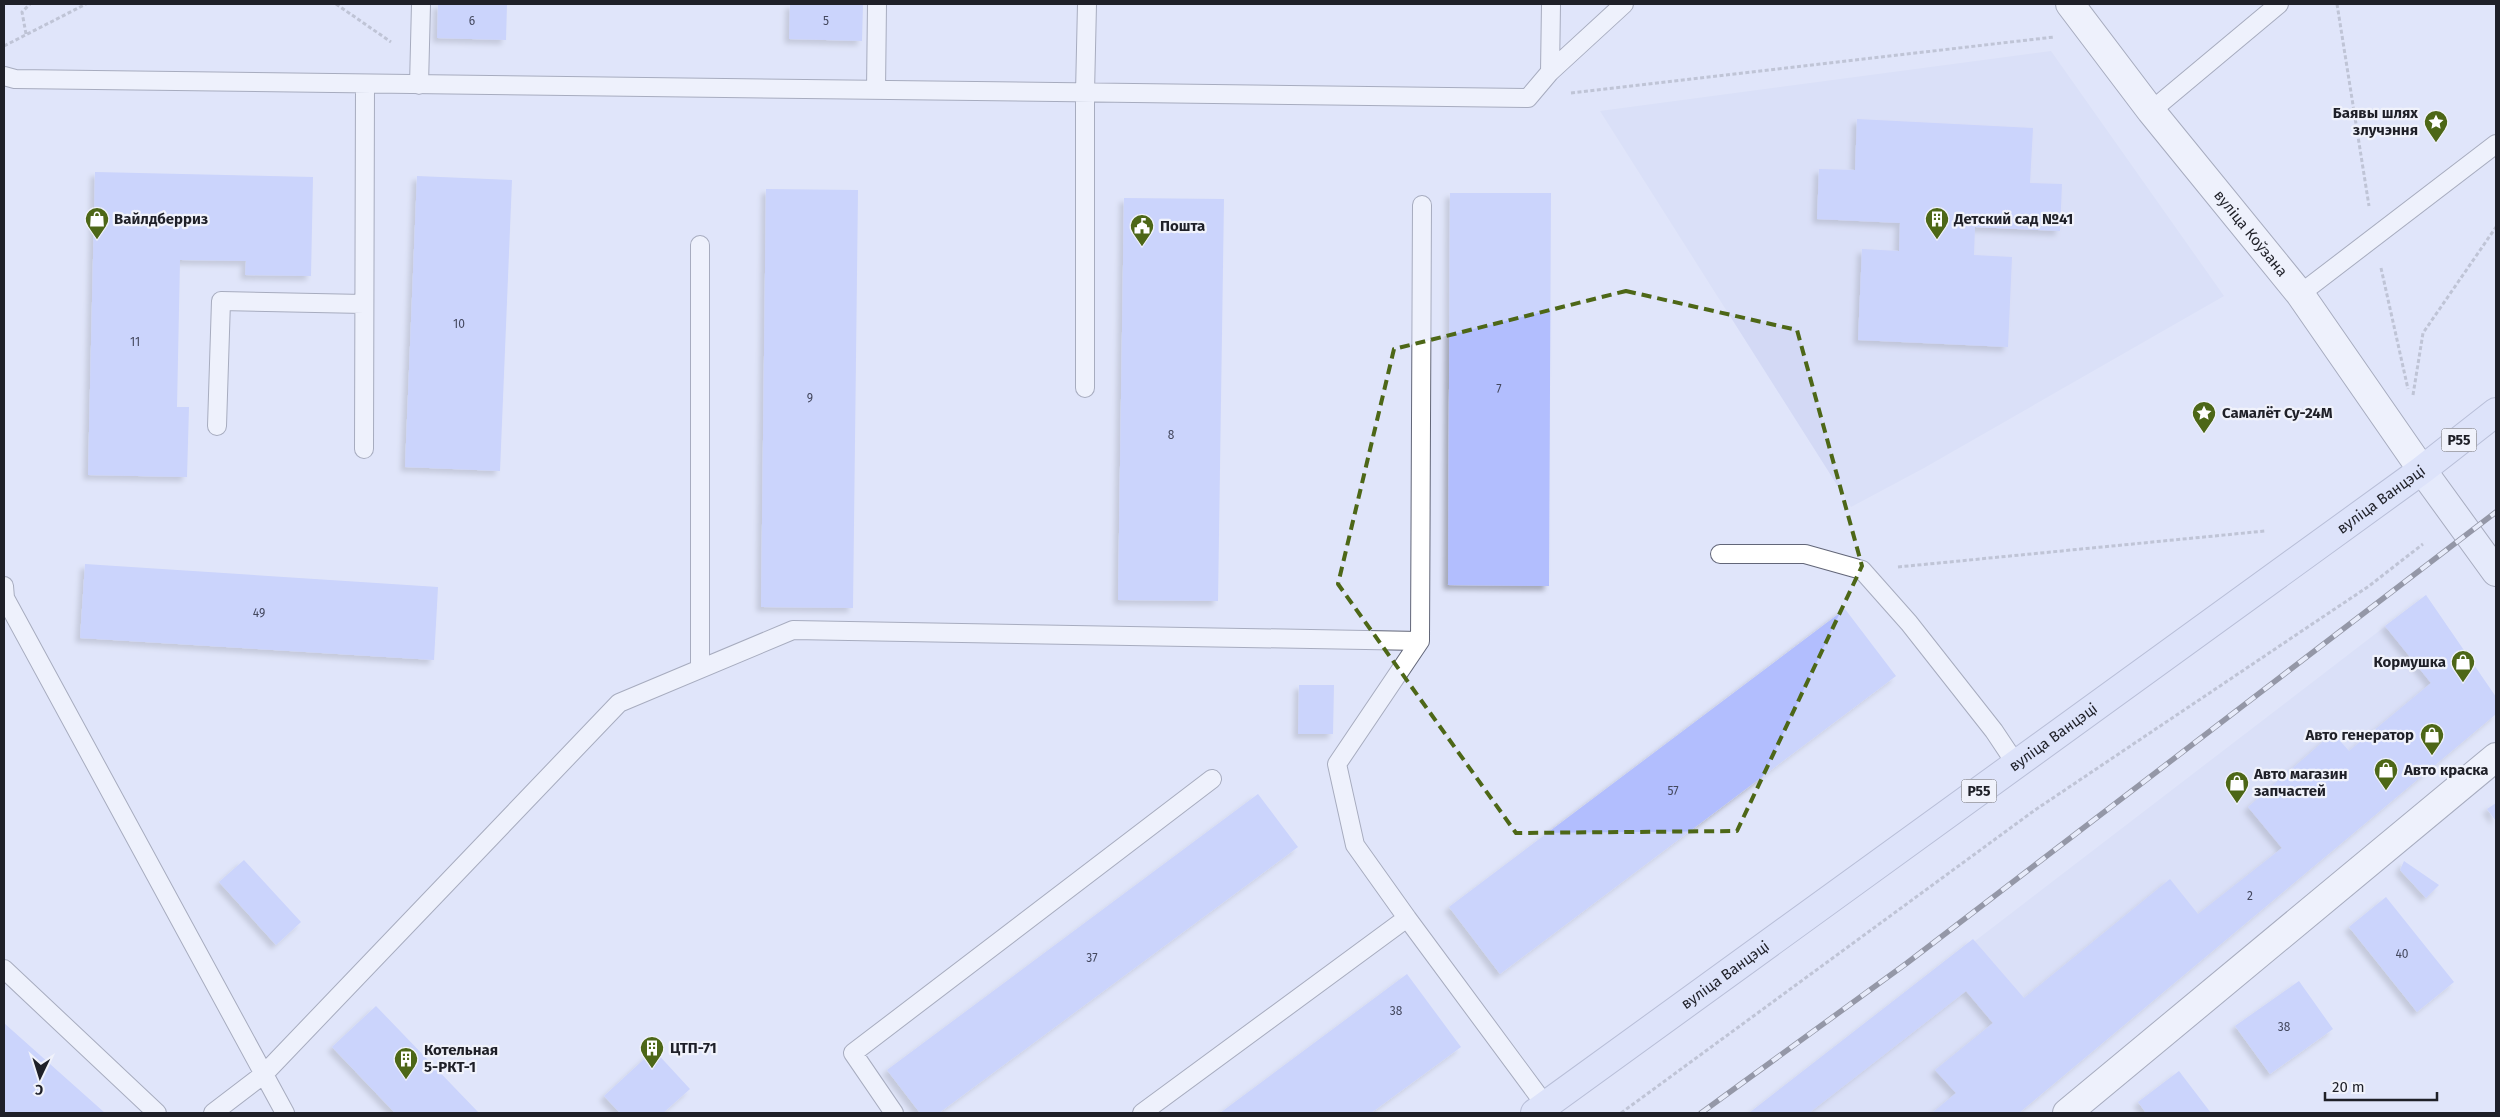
<svg xmlns="http://www.w3.org/2000/svg" width="2500" height="1117" font-family="'Fira Sans',sans-serif">
<defs>
<filter id="shadow"><feDropShadow dx="-4.5" dy="4.5" stdDeviation="2.5" flood-color="#0004"/></filter>
</defs>
<rect width="100%" height="100%" fill="#e0e5fa"/>
<path fill="#d3d9f5" d="M2051 51 2224 296 1924 468 1851 507 1600 111Z
M2426 595 2496 697V714L2018 1113H1751Z"/>
<path fill="#b2befe" filter="url(#shadow)" d="M438 4H507L506 40 437 38Z
M790 4H863L862 41 789 39Z
M1857 119 2033 128 2030 183 2062 184 2060 231 1975 227 1974 255 2012 257 2008 347 1858 340 1862 249 1899 251 1900 223 1817 219 1819 169 1855 170Z
M95 172 313 177 311 276 245 275 246 261 180 260 177 407H189L187 477 88 475Z
M417 176 512 180 500 471 405 467Z
M766 189 858 190 853 608 761 607Z
M1450 193H1551L1549 586 1448 585Z
M1124 198 1224 199 1218 601 1118 600Z
M85 564 438 587 434 660 80 638Z
M2426 595 2496 697V714L2019 1113H1932L1956 1093 1935 1070 1993 1023 1966 991 1809 1113H1749L1973 939 2024 998 2170 879 2198 914 2282 848 2248 807 2333 733 2349 751 2431 683 2385 626Z
M1845 609 1896 676 1500 974 1449 907Z
M1299 685H1334L1333 734H1298Z
M1258 794 1298 847 939 1113H920L887 1070Z
M2496 803V821L2487 809Z
M244 860 301 922 276 945 219 882Z
M2404 861 2439 885 2426 898 2400 870Z
M2386 897 2454 982 2417 1012 2349 927Z
M1407 974 1461 1047 1371 1113H1220Z
M2299 981 2333 1029 2270 1074 2235 1026Z
M376 1006 479 1113H395L332 1047Z
M4 1023 105 1113H4Z
M654 1050 690 1089 663 1113H620L604 1096Z
M2179 1071 2211 1113H2146L2138 1102Z"/>
<g fill="none" stroke-linecap="round" stroke-linejoin="round">
<g stroke="#626678" stroke-width="20">
<path id="service" d="M1550 72 1551 4
M4 76 15 79 1528 98 1550 72 1624 4
M419 85 421 4
M876 90 877 4
M2151 111 2279 4
M2300 294 2496 144
M1085 388V93L1087 4
M217 426 221 301 364 304
M364 449 365 84
M1720 554H1805L1862 570 1909 623 1994 731 2016 764
M4 586 5 598 285 1113
M700 669V245
M1407 918 1355 845 1337 764 1420 641 1422 205
M4 969 157 1113
M213 1113 264 1074 619 703 793 630 1420 641
M894 1113 853 1053 1212 779
M1142 1113 1407 918 1546 1106"/>
</g>
<g stroke="#626678" stroke-width="30">
<path id="minor" d="M2067 1113 2496 757"/>
</g>
<g stroke="#626678" stroke-width="30">
<g id="tertiary">
<path id="s1" d="M2070 4 2151 111 2300 294 2422 470"/>
</g>
</g>
<g stroke="#626678" stroke-width="30">
<path id="secondary" d="M2422 470 2496 572"/>
</g>
<g stroke="#888faf" stroke-width="30">
<g id="primary">
<path id="s2" d="M1535 1113 2422 470 2496 412"/>
</g>
</g>
<path stroke="#989bab" stroke-width="3" stroke-dasharray="4 2.5" stroke-linecap="butt" d="M336 4 391 42
M2337 4 2369 206
M26 34 22 12 30 4
M4 46 86 4
M1571 93 2054 37
M2381 268 2408 389
M2413 395 2423 333 2496 227
M1898 567 2265 531
M1621 1113 2035 810 2369 586 2423 544"/>
<use href="#service" stroke="#fff" stroke-width="18"/>
<use href="#minor" stroke="#fff" stroke-width="28"/>
<use href="#tertiary" stroke="#fff" stroke-width="28"/>
<use href="#secondary" stroke="#eceffd" stroke-width="28"/>
<use href="#primary" stroke="#dae0fb" stroke-width="28"/>
<g stroke="#383943" stroke-width="5.5">
<path id="rail" d="M1701 1113 1907 963 2496 512"/>
</g>
<use href="#rail" stroke="#f0f2fb" stroke-width="4" stroke-dasharray="11" stroke-linecap="butt"/>
</g>
<path d="M0 0H2500V1117H0ZM1626 291 1797 330 1862 566 1737 831 1516 833 1338 584 1394 349Z" fill="#e0e5fa" fill-opacity=".55" fill-rule="evenodd"/>
<path fill="none" stroke="#4d6717" stroke-width="4" stroke-dasharray="10 6" stroke-linejoin="round" d="M1626 291 1797 330 1862 566 1737 831 1516 833 1338 584 1394 349Z"/>
<defs>
<g id="sight-pin" transform="scale(1.25)"><path d="M0 17L-7.5 6A9.5 9.5 0 1 1 7.5 6Z" fill="#4d6717" stroke="#f0f2fb"/><path d="M0-6L1.8-2.2L6-1.7L2.9 1.2L3.7 5.4L0 3.3L-3.7 5.4L-2.9 1.2L-6-1.7L-1.8-2.2Z" fill="#fff"/></g>
<g id="shop-pin" transform="scale(1.25)"><path d="M0 17L-7.5 6A9.5 9.5 0 1 1 7.5 6Z" fill="#4d6717" stroke="#f0f2fb"/><path d="M-5-2.5h2.3a2.7 3.5 0 0 1 5.4 0H5L5.5 6h-11ZM-1.5-2.5h3a1.5 2.3 0 0 0-3 0Z" fill="#fff"/></g>
<g id="building-pin" transform="scale(1.25)"><path d="M0 17L-7.5 6A9.5 9.5 0 1 1 7.5 6Z" fill="#4d6717" stroke="#f0f2fb"/><path d="M-4-6H4V6H1V3H-1V6H-4ZM-2.5-4.3h1.7v1.8h-1.7ZM.8-4.3h1.7v1.8H.8ZM-2.5-1h1.7V.8h-1.7ZM.8-1h1.7V.8H.8Z" fill="#fff"/></g>
<g id="civic-pin" transform="scale(1.25)"><path d="M0 17L-7.5 6A9.5 9.5 0 1 1 7.5 6Z" fill="#4d6717" stroke="#f0f2fb"/><path d="M-.6-6.5H3V-4.5H.6V-3L4-1V1h2V6H-6V1h2V-1L-.6-3ZM-1.2 2.5V6h2.4V2.5Z" fill="#fff"/></g>
</defs>
<g fill-rule="evenodd">
<use href="#sight-pin" x="2436" y="122"/>
<use href="#shop-pin" x="97" y="219"/>
<use href="#building-pin" x="1937" y="219"/>
<use href="#civic-pin" x="1142" y="226"/>
<use href="#sight-pin" x="2204" y="413"/>
<use href="#shop-pin" x="2463" y="662"/>
<use href="#shop-pin" x="2432" y="735"/>
<use href="#shop-pin" x="2386" y="770"/>
<use href="#shop-pin" x="2237" y="783"/>
<use href="#building-pin" x="652" y="1048"/>
<use href="#building-pin" x="406" y="1059"/>
</g>
<g text-anchor="middle" stroke-width="4.5" stroke-linejoin="round" paint-order="stroke">
<g font-size="12" fill="#44485e">
<text x="472" y="25">6</text>
<text x="826" y="25">5</text>
<text x="459" y="328">10</text>
<text x="135" y="346">11</text>
<text x="1499" y="393">7</text>
<text x="810" y="402">9</text>
<text x="1171" y="439">8</text>
<text x="259" y="617">49</text>
<text x="1673" y="795">57</text>
<text x="2250" y="900">2</text>
<text x="2402" y="958">40</text>
<text x="1092" y="962">37</text>
<text x="1396" y="1015">38</text>
<text x="2284" y="1031">38</text>
</g>
<g fill="#f0f2fb" stroke="#5e5f67" stroke-width="1">
<rect x="2441.5" y="428.5" width="35" height="23" rx="4"/>
<rect x="1961.5" y="779.5" width="35" height="23" rx="4"/>
</g>
<g font-size="14" font-weight="bold" fill="#1f2028">
<text x="2459" y="445">Р55</text>
<text x="1979" y="796">Р55</text>
</g>
<g font-size="15" font-weight="bold" fill="#1f2028" stroke="#f0f2fb" text-anchor="start">
<text x="2418" y="118" text-anchor="end">Баявы шлях<tspan x="2418" dy="17">злучэння</tspan></text>
<text x="114" y="224">Вайлдберриз</text>
<text x="1954" y="224">Детский сад №41</text>
<text x="1160" y="231">Пошта</text>
<text x="2222" y="418">Самалёт Су-24М</text>
<text x="2446" y="667" text-anchor="end">Кормушка</text>
<text x="2414" y="740" text-anchor="end">Авто генератор</text>
<text x="2404" y="775">Авто краска</text>
<text x="2254" y="779">Авто магазин<tspan x="2254" dy="17">запчастей</tspan></text>
<text x="670" y="1053">ЦТП-71</text>
<text x="424" y="1055">Котельная<tspan x="424" dy="17">5-РКТ-1</tspan></text>
</g>
<g font-size="15" fill="#1f2028" stroke="#f0f2fb">
<text dy="5" stroke="none"><textPath href="#s1" startOffset="292">вуліца Коўзана</textPath></text>
<text dy="5" stroke="none"><textPath href="#s2" startOffset="1045">вуліца Ванцэці</textPath></text>
<text dy="5" stroke="none"><textPath href="#s2" startOffset="640">вуліца Ванцэці</textPath></text>
<text dy="5" stroke="none"><textPath href="#s2" startOffset="235">вуліца Ванцэці</textPath></text>
</g>
</g>
<rect width="2500" height="1117" fill="none" stroke="#1f2028" stroke-width="10"/>
<g transform="translate(40 1077) rotate(184)" stroke="#f0f2fb" stroke-width="4" paint-order="stroke">
<path d="M0-4L9 19L0 12L-9 19Z" fill="#1f2028"/>
<text y="-8" font-size="14" font-weight="bold" text-anchor="middle" fill="#1f2028">С</text>
</g>
<path d="M2325 1092v8h112v-8" fill="none" stroke="#1f2028" stroke-width="2.5"/>
<text x="2332" y="1092" font-size="15" fill="#1f2028" stroke="#f0f2fb" stroke-width="4" paint-order="stroke">20 m</text>
</svg>
